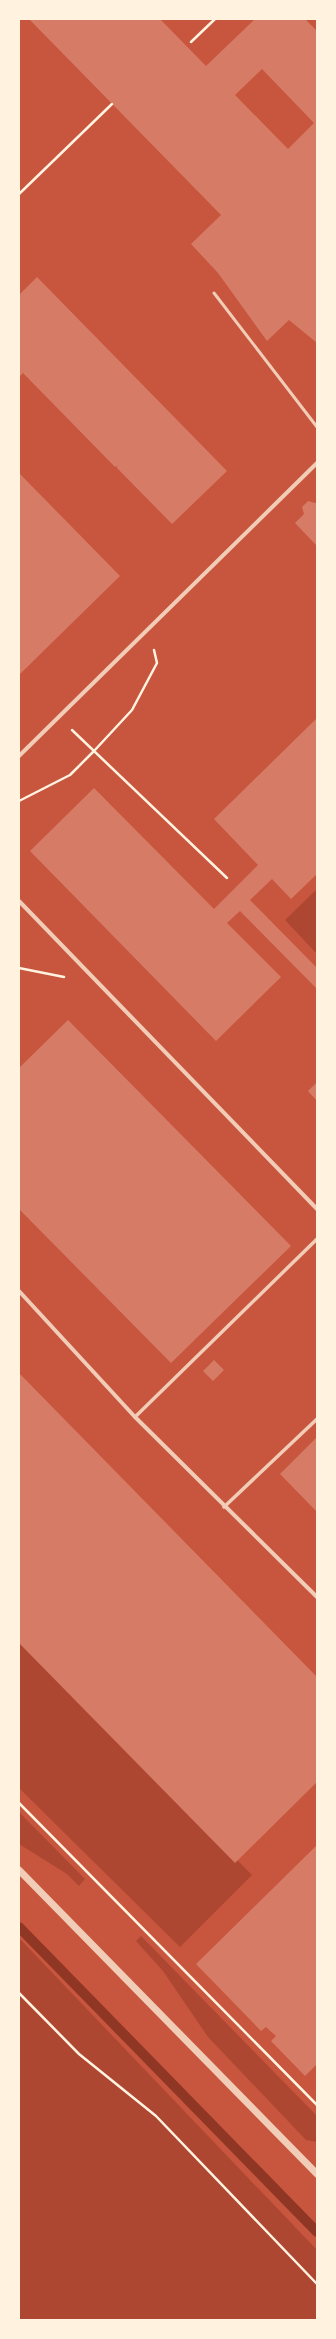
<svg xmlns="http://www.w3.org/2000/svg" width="336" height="2339" font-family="Inter,sans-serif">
<rect width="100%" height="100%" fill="#c8553d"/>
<path fill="#ae4732" d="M317 889V954L285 920Z
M19 1641 252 1875 180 1947 19 1788Z
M19 1812 85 1879 79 1886 67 1874 19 1844Z
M141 1936 317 2116V2142L306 2140 208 2037 163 1971 136 1941Z
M19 1938 317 2250V2320H19Z"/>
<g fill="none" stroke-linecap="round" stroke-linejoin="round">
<path stroke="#8f3625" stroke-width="10" d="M19 1927 317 2232"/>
</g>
<path fill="#d67c66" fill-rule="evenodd" d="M29 19H160L206 66 255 19H305L317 31V343L289 320 267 341 218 273 191 244 221 215ZM262 69 314 123 288 149 235 95Z
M37 277 227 471 172 524 117 468V466L115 467 23 373 19 377V295Z
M19 473 120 576 19 675Z
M308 501 315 503 317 502V546L295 523 304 514 302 507Z
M317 718V874L291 899 272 879 250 900 317 968V989L240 911 227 923 281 977 216 1041 30 851 94 788 214 909 258 865 214 819Z
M68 1020 291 1246 171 1363 19 1209V1068Z
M317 1082V1101L308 1091Z
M214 1360 224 1370 213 1381 203 1371Z
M19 1373 317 1677V1782L235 1863 19 1643Z
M317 1437V1512L280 1474Z
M317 1845V2064L305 2076 271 2041 276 2036 266 2027 261 2031 196 1964Z"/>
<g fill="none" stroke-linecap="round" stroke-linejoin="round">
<path stroke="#fff3e0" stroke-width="2.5" d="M191 42 215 19
M19 194 112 104
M72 730 227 878
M19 801 70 775 94 751 132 710 157 663 154 650
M19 968 64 977
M19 1803 317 2105
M19 1993 79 2054 156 2116 317 2284"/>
<path stroke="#f1ccb7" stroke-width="3" d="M214 293 317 427"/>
<path stroke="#f1ccb7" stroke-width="3.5" d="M135 1417 317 1239
M224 1507 317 1419"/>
<path stroke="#f1ccb7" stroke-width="4" d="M19 756 317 463
M19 901 317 1209
M19 1291 135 1417 317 1597"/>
<path stroke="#f1ccb7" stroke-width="7" d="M19 1870 317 2174"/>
</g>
<rect width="336" height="2339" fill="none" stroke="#fff3e0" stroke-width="40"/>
</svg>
